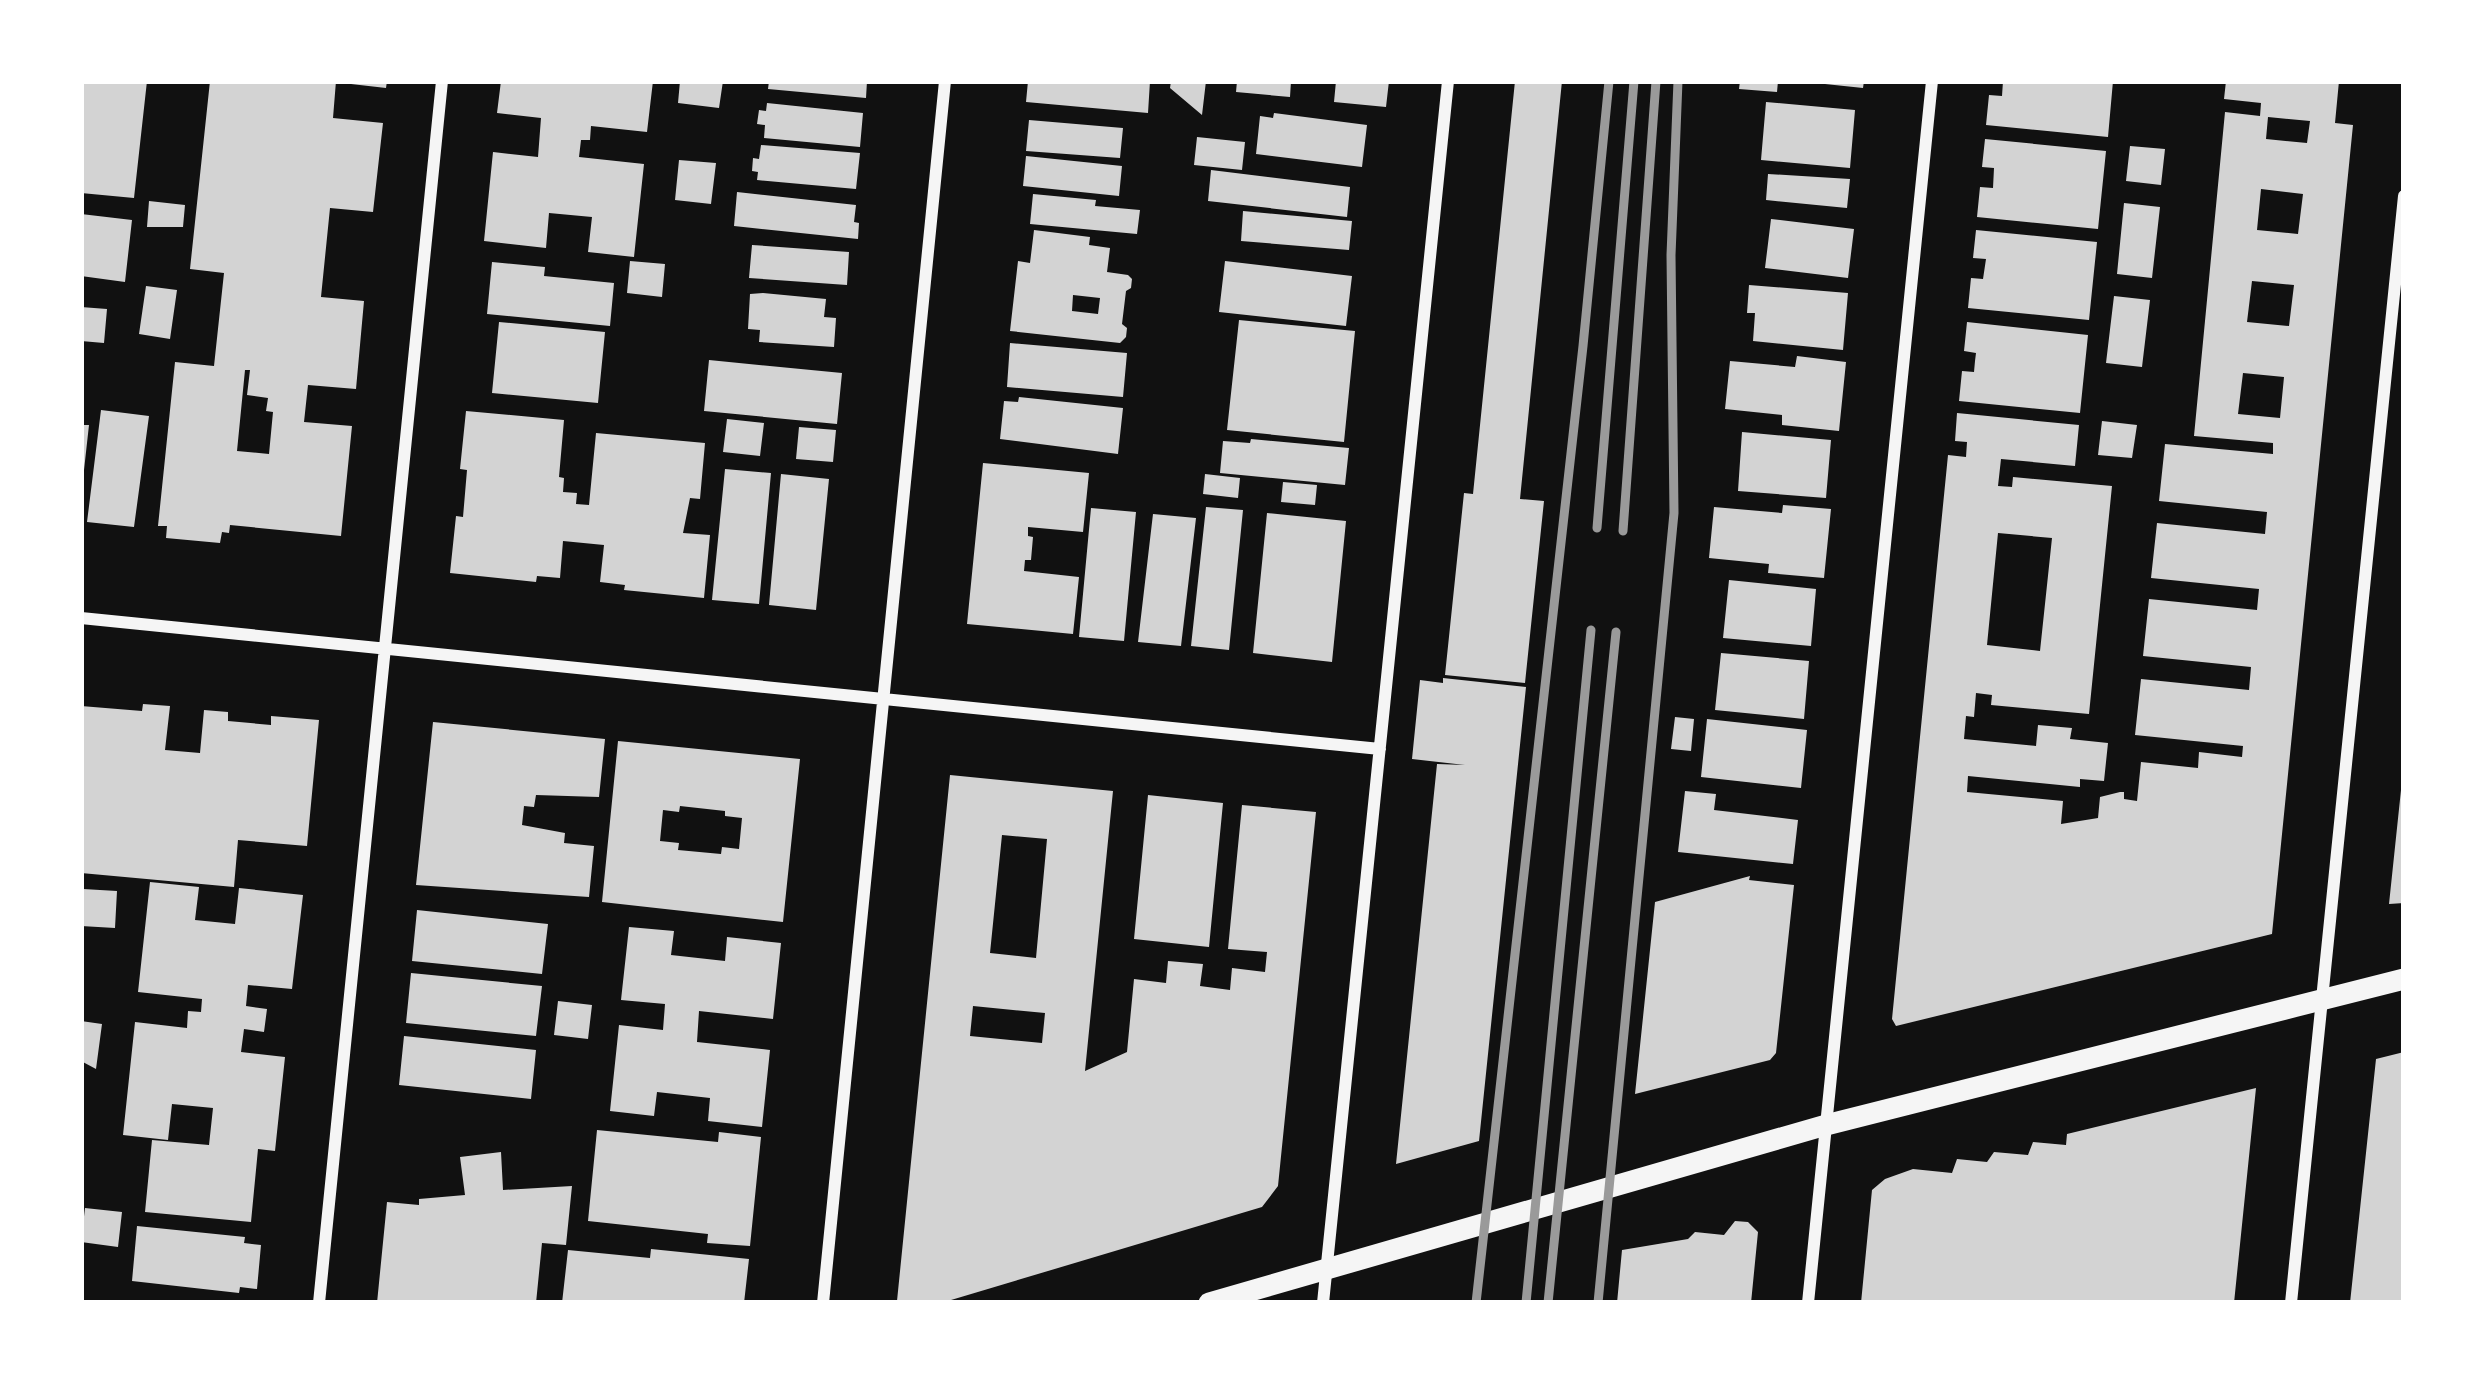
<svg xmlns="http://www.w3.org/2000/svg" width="2485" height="1384" font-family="Cabin,sans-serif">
<rect width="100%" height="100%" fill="#111"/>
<path fill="#d3d3d3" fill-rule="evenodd" d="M81 81H147L134 198 81 193Z
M210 81H336L333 118 383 123 373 212 330 208 321 297 364 301 356 389 308 385 304 422 352 426 341 536 230 525 229 533 222 532 220 543 166 538 167 526H158L175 362 214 366 224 273 190 269ZM245 370H250L247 395 268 398 266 411 273 412 269 454 237 451Z
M352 81H387L386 88 351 84Z
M501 81H653L647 132 591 126 590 140H581L579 157 644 164 634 257 588 252 592 217 549 213 546 248 484 241 493 152 538 157 541 118 497 113Z
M680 81H723L719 108 678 103Z
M769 81H867L866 98 768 89Z
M1028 81H1150L1148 113 1026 102Z
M1171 81H1206L1202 115 1170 88Z
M1237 81H1291L1290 97 1236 92Z
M1336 81H1389L1386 107 1334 102Z
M1515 81H1562L1520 499 1544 501 1525 683 1445 675 1464 493 1473 494Z
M1740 81H1778L1777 92 1739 89Z
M1825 81H1864L1863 88 1825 84Z
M2003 81H2113L2108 137 1986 125 1989 95 2002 96Z
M2226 81H2339L2335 123 2353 125 2272 934 1896 1026 1892 1019 1948 455 1966 457 1967 442 1955 441 1957 413 2079 425 2075 466 2001 459 1998 486 2012 487 2013 477 2112 486 2089 714 1991 705 1992 695 1976 693 1974 717 1966 716 1964 739 2036 746 2038 725 2072 728 2070 739 2108 743 2104 781 2080 779V787L1968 776 1967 792 2063 801 2061 824 2098 818 2100 797 2120 792H2124V799L2137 801 2141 762 2198 768 2199 752 2242 757 2243 746 2135 735 2141 679 2249 690 2251 667 2143 656 2149 599 2257 610 2259 589 2151 578 2157 523 2265 534 2267 512 2159 501 2165 444 2273 454V443L2194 436 2225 112 2260 116 2261 103 2224 99ZM2268 117 2310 121 2307 143 2266 139ZM2261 189 2303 194 2298 234 2257 230ZM2252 281 2294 285 2289 326 2247 322ZM2243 373 2284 377 2280 418 2238 414ZM1998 533 2052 538 2040 651 1987 645Z
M1766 102 1855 110 1850 168 1761 160Z
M767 103 863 113 860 147 764 138 765 125 757 124 759 110 766 111Z
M1274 113 1367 125 1362 167 1256 154 1260 116 1273 118Z
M1029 120 1123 128 1120 158 1026 151Z
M1197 137 1245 142 1242 170 1194 165Z
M1985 139 2106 151 2098 229 1977 217 1980 187 1993 188 1994 168 1982 167Z
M761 145 860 153 856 189 757 180 758 172 752 171 753 158 759 159Z
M2130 146 2165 149 2161 185 2126 181Z
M1026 156 1122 166 1119 196 1023 186Z
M679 160 716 163 711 204 675 200Z
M1211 170 1350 187 1347 217 1208 201Z
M1768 174 1850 179 1847 208 1766 200Z
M737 192 856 205 854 222 859 223 858 239 734 226Z
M1033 194 1096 200 1095 206 1140 210 1137 234 1030 224Z
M149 201 185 205 183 227H147Z
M2124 203 2160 207 2152 278 2117 274Z
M1243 211 1352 221 1349 250 1241 241Z
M81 214 132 220 125 282 81 276Z
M1771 219 1854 229 1848 278 1765 268Z
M1034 230 1090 237 1089 245 1110 248 1107 272 1128 275 1132 279 1131 288 1126 291 1122 324 1127 328 1126 337 1120 343 1010 331 1018 261 1030 263ZM1073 295 1100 298 1098 314 1072 311Z
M1976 230 2097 242 2089 320 1968 308 1971 278 1983 279 1986 259 1973 258Z
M752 245 849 252 847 285 749 278Z
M630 261 665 264 662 297 627 293Z
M1225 261 1352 276 1346 326 1219 312Z
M492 262 545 267 544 276 614 283 610 326 487 314Z
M1749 285 1848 293 1843 350 1753 341 1755 313H1747Z
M146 286 177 290 170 339 139 334Z
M763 293 826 299 824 317 836 318 834 347 759 342 760 330 748 329 750 294Z
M2114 296 2150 300 2142 367 2106 363Z
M81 307 107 309 104 343 81 341Z
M1239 320 1355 331 1344 442 1227 430Z
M499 322 605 332 598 403 492 393Z
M1967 322 2088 335 2080 413 1959 401 1962 371 1974 372 1975 361 1976 353 1964 351Z
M1010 343 1127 353 1123 397 1007 387Z
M1797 356 1846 362 1839 431 1782 425V415L1725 409 1730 361 1795 367Z
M709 360 842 373 837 424 704 411Z
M1019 397 1123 408 1118 454 1000 439 1004 401 1018 402Z
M101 410 149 416 134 527 87 522Z
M466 411 564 420 559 477 564 478 563 492 577 493 576 504 589 505 596 433 705 443 700 499 690 498 683 533 710 535 704 598 624 590 625 585 600 582 604 545 563 541 560 578 537 576 536 582 450 573 456 516 463 517 467 470 460 469Z
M727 419 764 423 760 456 723 452Z
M2102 421 2137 425 2132 458 2098 455Z
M81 425H89L84 470H81Z
M799 427 836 430 833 462 796 459Z
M1742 432 1831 440 1826 498 1738 491Z
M1251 439 1349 448 1345 485 1220 473 1223 441 1250 443Z
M983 463 1089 473 1083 532 1028 527V536L1033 537 1031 560H1025L1024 571 1079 577 1073 634 967 624Z
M725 469 771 473 759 604 712 600Z
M781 474 829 479 816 610 769 605Z
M1205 474 1240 478 1238 498 1203 494Z
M1283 482 1317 485 1315 505 1281 502Z
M1783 505 1831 509 1824 578 1768 573 1769 564 1709 558 1714 507 1782 513Z
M1206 507 1243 510 1229 650 1191 646Z
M1091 508 1136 512 1124 641 1079 637Z
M1267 513 1346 521 1332 662 1253 653Z
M1153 514 1196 518 1181 646 1138 642Z
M1729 580 1816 589 1811 646 1723 638Z
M1721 653 1809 661 1804 719 1715 710Z
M1443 678 1526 687 1479 1141 1396 1164 1437 764 1465 765 1412 759 1420 680 1443 683Z
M143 704 170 706 165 750 200 753 204 710 228 712V721L271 725V716L319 720 307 846 238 840 234 887 81 873V706L142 711Z
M1675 717 1694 719 1691 751 1671 749Z
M1707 719 1807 730 1801 788 1701 777Z
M433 722 605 739 599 797 536 795 534 807 524 806 522 825 565 833 564 843 594 846 589 897 416 885Z
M618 741 800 759 783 922 602 902ZM680 806 725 811V816L742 818 739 849 722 847 721 854 678 850 679 843 660 841 663 810 679 812Z
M950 775 1113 791 1085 1071 1127 1052 1134 979 1166 983 1168 961 1203 964 1200 986 1230 990 1232 968 1265 972 1267 952 1228 949 1242 805 1316 812 1278 1186 1262 1207 941 1303 897 1301ZM1002 835 1047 839 1036 958 990 953ZM973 1006 1045 1013 1042 1043 970 1036Z
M2401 790H2404V903L2389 904Z
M1685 791 1716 794 1714 810 1798 820 1793 864 1678 852Z
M1148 795 1223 803 1209 947 1134 939Z
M1750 876 1749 880 1794 885 1776 1053 1770 1060 1635 1094 1655 902Z
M150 882 199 887 195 920 235 924 239 888 303 895 292 989 248 985 246 1006 267 1009 264 1032 244 1029 241 1052 285 1057 275 1151 258 1149 251 1222 145 1212 152 1140 209 1145 213 1108 172 1104 168 1140 123 1135 135 1022 187 1028 188 1011 201 1012 202 999 138 992Z
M83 889 117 891 115 928 81 926Z
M417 910 548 924 542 974 412 961Z
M629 927 674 931 671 955 725 961 727 937 781 943 773 1019 699 1011 697 1042 770 1050 762 1127 708 1121 710 1098 657 1092 654 1116 610 1111 619 1025 663 1030 665 1004 621 1000Z
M411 973 542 986 536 1036 406 1023Z
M558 1001 592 1005 588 1039 554 1035Z
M81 1021 102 1024 96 1069 81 1061Z
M404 1036 536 1050 531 1099 399 1085Z
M2404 1052V1303H2350L2376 1059Z
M2256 1088 2234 1303H1861L1872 1190 1885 1179 1913 1169 1952 1173 1957 1159 1987 1162 1994 1152 2028 1155 2033 1142 2066 1145 2067 1134Z
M597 1130 718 1142 719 1132 761 1137 750 1246 707 1243 708 1234 588 1221Z
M501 1152 503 1190 572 1186 566 1245 542 1243 536 1303H377L387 1202 419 1205V1199L465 1195 460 1157Z
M85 1208 122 1212 118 1247 81 1242Z
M1735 1221 1748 1222 1758 1232 1751 1303H1617L1622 1250 1688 1239 1695 1232 1724 1235Z
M137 1226 245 1237 244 1243 261 1245 257 1289 240 1287 239 1293 132 1281Z
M651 1249 749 1259 744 1303H562L568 1250 650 1258Z"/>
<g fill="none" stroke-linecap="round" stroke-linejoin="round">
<path stroke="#f5f5f5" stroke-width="12" d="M81 618 1380 749
M319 1303 442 81
M823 1303 945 81
M1323 1303 1448 81
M1808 1303 1932 81
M2291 1303 2404 196"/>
<path stroke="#f5f5f5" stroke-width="21" d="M1209 1303 1826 1125 2404 979"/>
<path stroke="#9a9a9a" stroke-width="9" d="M1597 528 1634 81
M1623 531 1656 81
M1476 1303 1583 346 1609 81
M1526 1303 1591 630
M1548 1303 1616 632
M1598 1303 1674 513 1671 255 1678 81"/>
</g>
<rect width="2485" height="1384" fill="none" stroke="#ffffff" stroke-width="168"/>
</svg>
